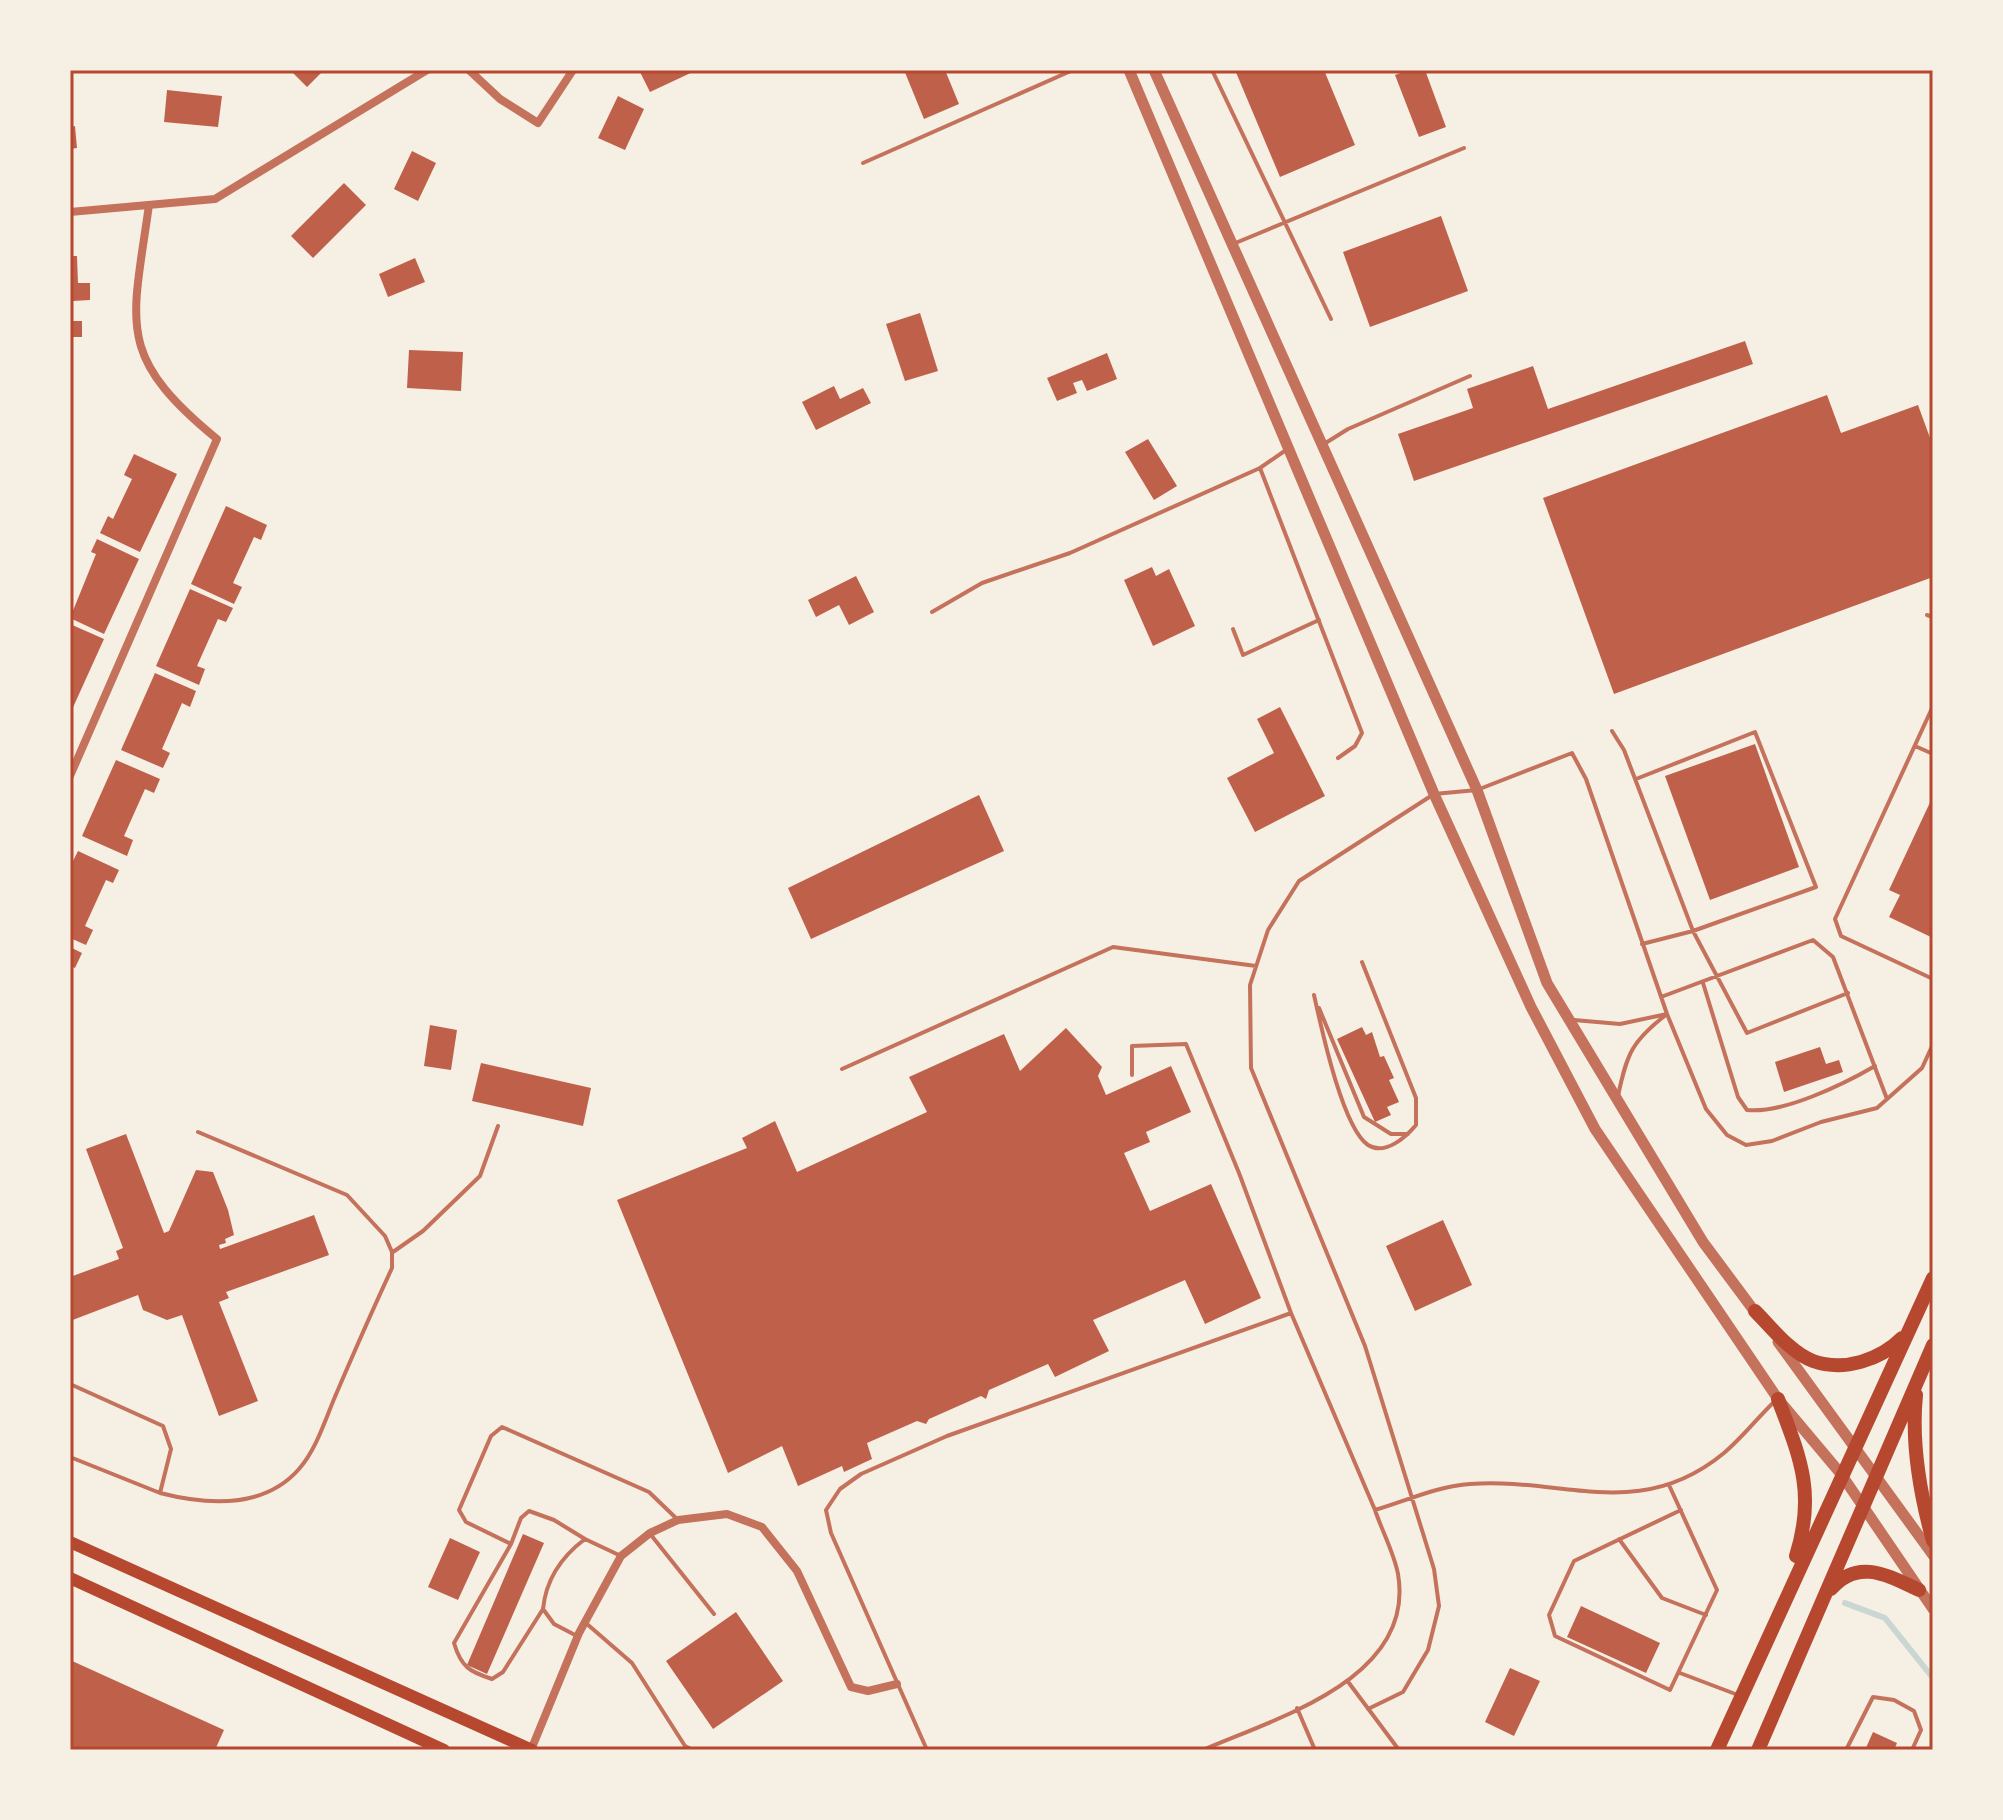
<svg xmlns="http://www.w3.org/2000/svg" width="2003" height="1820" font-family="'Public Sans',sans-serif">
<rect width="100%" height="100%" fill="#f6efe4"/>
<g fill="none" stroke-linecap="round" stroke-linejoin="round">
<path stroke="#c9d6d2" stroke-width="6" d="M1845 1603 1885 1618 1933 1678"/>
</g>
<path fill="#bf614a" d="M290 70H320L322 72 307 87Z
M639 70H697L650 92Z
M904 70H945L959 104 924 119Z
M1235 70H1324L1355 145 1280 177Z
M1408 70H1425L1446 127 1419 137 1395 75Z
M167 90 222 96 218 127 164 122Z
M618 96 644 109 625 150 598 138Z
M75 126 77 148 70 149V127Z
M412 151 436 163 418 201 394 189Z
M344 183 366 205 313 258 291 236Z
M1441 216 1468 291 1370 327 1343 252Z
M70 256H77L78 283H90V300L73 301V321H82V337H70Z
M415 258 425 282 388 297 379 274Z
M920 313 938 371 905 381 886 324Z
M1745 341 1753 364 1414 481 1398 434 1473 408 1467 389 1533 366 1548 409Z
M409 350 463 352 461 391 407 388Z
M1107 353 1117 379 1087 391 1082 380 1073 383 1077 393 1057 401 1047 378Z
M834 386 840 399 863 388 871 403 816 430 802 402Z
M1827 395 1841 433 1918 405 1933 446V577L1614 694 1543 498Z
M1148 439 1177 486 1154 500 1125 452Z
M134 454 177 474 140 552 100 533 108 516 113 519 132 479 124 475Z
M226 506 267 525 261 540 254 537 233 583 242 587 234 604 191 584Z
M97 539 139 559 104 634 70 618 96 554 91 552Z
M1152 567 1156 576 1169 569 1195 626 1153 646 1124 580Z
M856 576 874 612 849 625 839 605 816 617 808 600Z
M190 589 233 608 226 622 218 619 197 666 205 669 199 685 156 666Z
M70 624 104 639 70 714Z
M155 673 196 691 190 707 182 703 162 749 170 753 163 768 121 750Z
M1280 707 1325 796 1255 832 1227 778 1274 753 1257 719Z
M1755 744 1799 867 1710 900 1665 776Z
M116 760 160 779 154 793 145 789 124 836 133 840 127 856 82 836Z
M979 795 1004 851 811 939 788 888Z
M1933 796V938L1889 917 1900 895 1889 890Z
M78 851 119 870 113 883 106 880 85 926 93 930 86 945 70 938V867Z
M70 947 82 953 75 968 70 966Z
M430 1025 457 1030 451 1070 424 1066Z
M1362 1027 1366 1035 1372 1032 1380 1057 1384 1056 1394 1078 1389 1080 1399 1102 1387 1107 1391 1115 1375 1122 1337 1039Z
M1066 1028 1102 1067 1098 1076 1106 1095 1171 1066 1191 1112 1146 1132 1150 1142 1124 1153 1150 1211 1211 1184 1261 1298 1205 1324 1185 1280 1093 1320 1109 1351 1055 1377 1048 1364 989 1390 986 1399 981 1396 929 1419 926 1424 917 1421 867 1443 872 1459 844 1472 842 1466 798 1486 782 1446 728 1473 617 1200 747 1148 742 1138 775 1121 797 1172 927 1112 909 1077 1004 1034 1020 1071Z
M1820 1047 1826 1064 1839 1060 1843 1072 1784 1092 1775 1062Z
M481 1063 591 1088 583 1126 472 1101Z
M126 1134 164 1233 169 1231 196 1170 213 1172 228 1210 234 1235 225 1239 226 1243 219 1245 220 1249 314 1215 329 1255 226 1292 229 1298 219 1302 258 1401 219 1416 182 1315 167 1320 143 1310 138 1295 70 1321V1277L119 1259 116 1251 123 1248 86 1149Z
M1443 1220 1472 1285 1415 1311 1386 1246Z
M523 1534 544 1543 487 1674 467 1665Z
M450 1538 480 1552 458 1600 428 1587Z
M1581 1606 1660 1643 1646 1673 1567 1637Z
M736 1612 783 1681 713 1729 666 1661Z
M70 1660 224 1730 215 1750H70Z
M1510 1668 1540 1681 1514 1736 1485 1722Z
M1873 1732 1897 1743 1894 1750H1865Z"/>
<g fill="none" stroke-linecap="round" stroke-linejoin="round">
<path stroke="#c5725c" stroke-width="4" d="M1212 70 1331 319
M863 163 1073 70
M1233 244 1464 148
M1324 444 1348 429 1470 376
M1286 450 1260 468 1362 733 1355 746 1338 758
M932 612 982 583 1070 553 1260 468
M1927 615 1933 617
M1233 629 1243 655 1319 620
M1933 706 1835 919 1841 936 1933 979
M1612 731 1624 750 1693 931 1747 1033 1848 993
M1915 746 1933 754
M1636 779 1755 732 1816 887 1693 931 1642 944
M1703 983 1738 1097 1747 1110C1783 1114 1844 1084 1875 1066
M1314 995C1321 1026 1342 1127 1368 1145 1385 1156 1406 1137 1416 1125V1098L1362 962
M1661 997 1813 940 1833 957 1887 1099
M1319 1008 1364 1117 1391 1134H1408
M1574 1020 1620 1024 1667 1014C1632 1041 1627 1053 1618 1096
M842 1069 1113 947 1256 966
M1132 1075V1046L1186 1044 1239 1173 1291 1313 1375 1510C1406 1501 1438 1486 1470 1484 1563 1477 1639 1523 1724 1453 1743 1437 1758 1417 1776 1400
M393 1252 423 1231 480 1176 498 1126
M70 1384 163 1426 171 1449 160 1493C207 1505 264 1509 299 1469 317 1449 326 1417 337 1392 355 1350 373 1309 392 1268V1252L385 1236 347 1195 198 1132
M70 1457 160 1493
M1669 1485 1717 1590 1670 1690 1555 1636 1549 1615 1574 1561 1681 1510
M651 1535 714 1614
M1619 1539 1662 1598 1706 1615
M511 1544 466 1522 459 1510 491 1436 502 1427 649 1492 678 1520
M543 1609 503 1672 492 1679C470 1672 461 1667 454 1643L511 1544 521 1518 529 1511 554 1520 585 1539
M587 1624 632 1663 685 1746 693 1750
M577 1636 554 1624 543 1609C546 1579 561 1557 585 1539L621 1556
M1680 1673 1738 1695
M1349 1683 1399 1750
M1297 1708 1315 1750
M1368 1709 1403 1692 1428 1650 1439 1606 1434 1569 1365 1346 1251 1068 1250 985 1268 930 1299 881 1434 794 1477 790 1572 753 1586 779 1667 1014 1706 1109 1727 1135 1746 1145 1772 1141 1821 1122 1877 1108 1922 1068 1933 1044
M927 1750 831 1533 826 1510 840 1489 861 1474 947 1436 1291 1313
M1203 1750C1276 1718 1416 1679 1398 1574 1394 1553 1382 1531 1375 1510
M1846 1750 1873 1697 1894 1700 1914 1711 1921 1730 1912 1750"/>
<path stroke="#c5725c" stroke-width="8" d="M469 70 500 99 538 123 573 70
M70 212 215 199 427 70
M70 776 217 439C115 355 132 326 149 205
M531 1750 579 1633 621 1556 650 1533 678 1520 727 1514 762 1527 797 1571 851 1687 868 1691 897 1684"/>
<path stroke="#c5725c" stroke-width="11" d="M1129 70 1434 794 1531 1007 1595 1129 1778 1399 1841 1474 1933 1609
M1154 70 1477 790 1547 983 1703 1242 1758 1316
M1778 1342 1933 1555"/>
<path stroke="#b5482f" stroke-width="12" d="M70 1542 532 1750
M70 1578 444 1750"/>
<path stroke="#b5482f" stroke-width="14" d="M1755 1311C1771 1327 1791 1353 1813 1361 1844 1372 1880 1360 1902 1338
M1916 1395C1911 1444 1920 1494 1933 1541
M1778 1399C1800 1457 1816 1493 1796 1556
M1831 1589C1858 1558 1887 1575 1919 1590
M1717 1750 1933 1278
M1758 1750 1933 1345"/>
</g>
<rect width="2003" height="1820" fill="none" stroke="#f6efe4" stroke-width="144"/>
<rect x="72" y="72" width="1859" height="1676" fill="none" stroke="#b5482f" stroke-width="3"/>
</svg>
